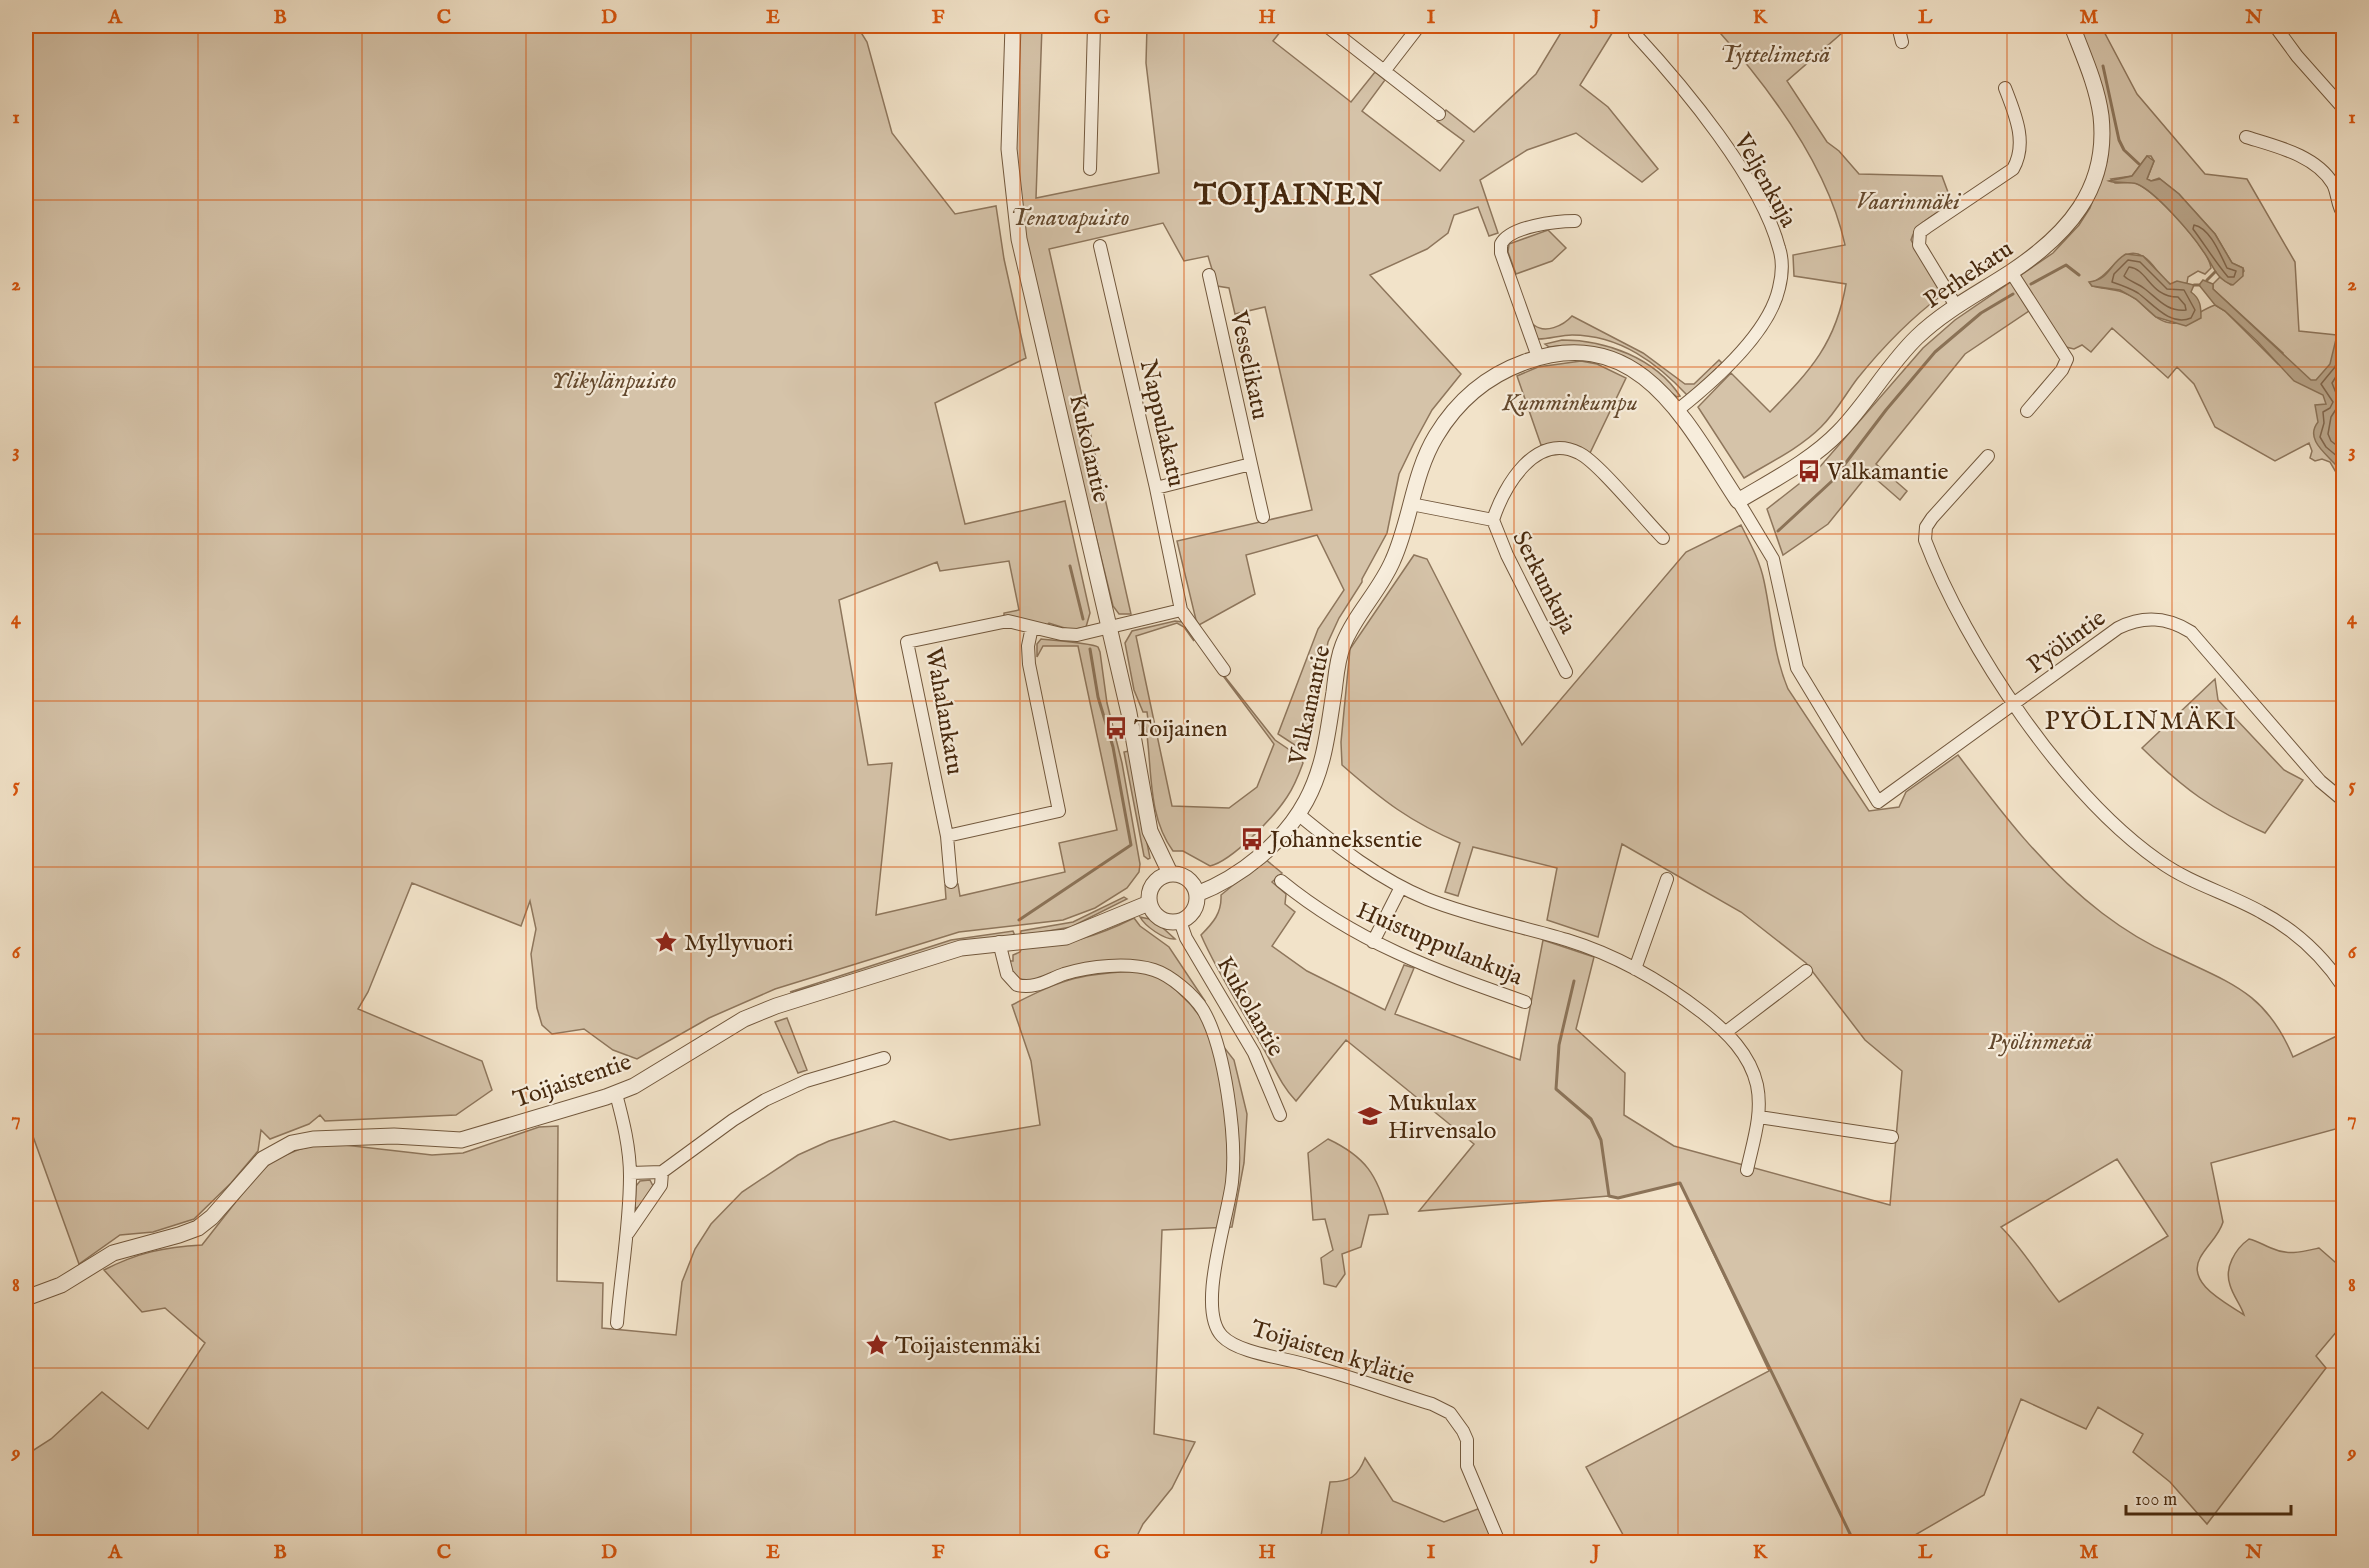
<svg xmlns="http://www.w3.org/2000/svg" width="2369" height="1568" font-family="'IM FELL English',serif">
<rect width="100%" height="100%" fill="#f2e3c9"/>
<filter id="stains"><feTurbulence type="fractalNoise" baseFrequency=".00333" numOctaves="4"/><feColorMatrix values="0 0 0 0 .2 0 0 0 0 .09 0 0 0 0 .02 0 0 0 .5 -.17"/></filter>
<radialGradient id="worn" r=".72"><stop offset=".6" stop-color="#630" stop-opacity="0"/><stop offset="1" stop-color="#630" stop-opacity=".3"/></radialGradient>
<path fill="#d5c3a9" stroke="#8e765c" stroke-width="1.5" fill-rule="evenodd" d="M26 26H857L867 42 892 133 955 214 996 206 1004 259 1026 358 935 403 965 524 1065 501 1090 613 1086 627 1071 630 1049 623 1047 625 1004 617V613L1019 610 1009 561 940 571 937 562 839 600 868 765 892 763 876 915 946 899 945 885 958 884 960 896 1065 872 1059 843 1117 830 1078 646H1043L1037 657V644L1041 639C1052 640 1092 643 1098 647L1100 652 1107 703 1122 763 1140 864 1139 872 1127 888 1095 908 1063 920 959 932 775 989 709 1018 637 1059 613 1050 584 1029 552 1034 542 1025 537 1008 531 954 536 929 530 901 521 926 412 883 368 992 358 1009 482 1061 492 1090 456 1115 325 1121 320 1115 309 1124 270 1139 261 1130 258 1151 231 1183 194 1219 153 1232 120 1235 79 1264 26 1117Z
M1018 26H1042L1036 198 1159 173 1146 63 1147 26H1285L1273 41 1351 102 1375 72 1385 80 1362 111 1440 171 1464 141 1437 121 1446 110 1474 132 1536 74 1565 26H1613L1614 30 1580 85 1608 107 1658 169 1642 182 1576 133 1527 150 1480 180 1498 233 1489 236 1478 207 1454 215 1448 233 1427 249 1370 275 1461 374 1432 410 1414 443 1399 474 1387 533 1362 579V582L1339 618 1328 642 1309 738 1304 751 1278 734 1318 629 1344 590 1317 535 1246 555 1255 594 1199 625 1196 620 1177 541 1312 510 1265 307 1235 314 1229 288 1217 286 1208 256 1184 261 1163 223 1049 249 1131 614H1119L1113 606 1031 272 1017 175 1015 116Z
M1714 26H1850L1787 81 1827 142 1839 151 1859 174 1942 176 1952 203C1938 213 1915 223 1911 240L1942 295C1911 318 1882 348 1857 379 1845 395 1836 412 1821 427 1800 448 1769 463 1744 478L1698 407 1731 373 1770 412C1811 370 1836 343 1846 284L1794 276 1793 255 1845 245C1828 166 1767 85 1714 26Z
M2078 26H2101L2137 94 2205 174 2247 179 2295 262 2299 331 2337 335 2343 333 2344 486 2330 462 2322 459 2315 461 2310 458 2312 451 2309 443 2275 461 2215 427 2194 384 2177 367 2168 378 2112 328 2091 352 2082 345 2074 349 2066 347 2038 305 1965 354 1876 464 1907 491 1900 500 1869 473 1828 524 1783 555 1767 509 1818 469 1923 348 1955 320 2053 253 2079 225 2090 208 2107 161 2109 129 2108 112ZM2147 156H2151L2154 161 2147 179 2151 181 2159 178 2179 194 2215 234 2232 263 2243 268 2244 271 2231 285 2220 277 2213 284V289L2283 353 2278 364 2225 311 2215 305C2202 309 2190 321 2176 323 2159 325 2148 309 2137 300 2124 289 2108 290 2092 286L2090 283C2112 277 2121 242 2144 257 2154 263 2159 277 2170 284L2187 283 2188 277 2198 271 2205 274 2211 268C2208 247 2157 194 2138 184 2132 181 2122 183 2115 183L2111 179 2132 176Z
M1548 230 1566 248 1552 261 1516 274 1508 252 1509 244Z
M1572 316 1643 353 1685 384H1694L1719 360 1722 363 1688 396C1657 363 1620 335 1572 335 1560 335 1547 340 1536 339L1534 325C1545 334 1563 326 1572 316Z
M1562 340C1606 340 1655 358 1680 396L1677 397C1633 364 1608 339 1549 347L1545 344Z
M1581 361 1597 364 1626 378 1590 453 1567 443 1541 445 1517 376 1538 367Z
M1741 525C1750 543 1760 561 1764 581 1772 618 1773 653 1788 689L1869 811 1899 807 1906 792 1958 755C2001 812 2044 869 2102 913 2123 929 2147 944 2172 955 2230 983 2266 992 2293 1057L2343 1033V1127L2211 1163 2223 1222C2219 1236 2207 1245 2200 1258 2186 1284 2227 1303 2244 1315 2241 1305 2233 1296 2230 1285 2224 1268 2235 1249 2249 1239 2258 1241 2263 1245 2271 1248 2288 1256 2302 1252 2319 1248L2343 1269V1324L2316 1356 2326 1368 2207 1524 2170 1482 2133 1452 2143 1434 2098 1407 2086 1429 2021 1399 1984 1495 1903 1542H1627L1586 1467 1769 1371 1680 1183 1618 1198 1609 1196 1419 1211 1474 1144 1346 1040 1296 1101C1280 1084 1274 1066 1262 1046 1241 1008 1218 974 1201 935 1213 923 1222 913 1221 895L1265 859 1282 873 1272 882 1286 894 1285 904 1295 912 1272 946 1307 971 1385 1010 1404 965 1414 968 1395 1014 1520 1060 1543 940 1594 957 1576 1029 1625 1073 1624 1115 1674 1146 1890 1205 1902 1071 1865 1040 1806 963 1741 912 1622 844 1598 937 1547 920 1557 868 1473 847 1458 896 1445 892 1460 843C1410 822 1382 800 1342 765L1341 742 1350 649 1414 555 1427 559 1522 745 1686 552ZM2117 1159 2168 1236 2059 1302C2039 1277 2024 1250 2001 1227Z
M1175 621 1183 622 1194 641 1184 627 1177 623 1136 636 1172 806 1229 808 1257 787 1274 744 1203 649 1275 740 1300 757 1303 763C1299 774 1294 787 1287 797 1274 817 1232 861 1210 866L1183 851H1173C1146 814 1153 765 1145 721L1148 720 1147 712H1143L1134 690 1125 643 1132 631Z
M2215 679 2218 700 2284 770 2303 780 2265 833C2211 809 2185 790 2142 748Z
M1129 751 1150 858 1148 859 1144 856 1124 752Z
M1124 897 1127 899 1071 927 1020 936 1021 931 1073 922Z
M1140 917 1154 920 1175 939C1164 940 1145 926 1140 917Z
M1134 918 1140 926 1169 947 1205 1001 1200 1004 1147 965 1024 981 1014 975 1007 961H1013V955L1020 952 1022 947C1064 946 1096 937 1134 918Z
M1013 931 1015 936 790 992 951 940Z
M1141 971 1166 980 1191 1005 1234 1060 1247 1114 1244 1163 1232 1227 1162 1230 1154 1434 1195 1442 1172 1488 1143 1524 1134 1542H26V1455L51 1439 102 1392 148 1429 205 1343 165 1308 142 1312 104 1270C137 1253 164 1247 202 1245L249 1185 273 1160 300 1149 327 1143 432 1155 463 1153 539 1127 558 1126 557 1281 603 1283 602 1328 676 1335 682 1282 695 1249 711 1224 742 1192 798 1155 829 1141 894 1121 950 1140 1040 1125 1031 1061 1012 1005C1063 978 1084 973 1141 971Z
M787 1018 807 1070 798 1073 775 1022Z
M1328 1139C1366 1157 1377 1175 1388 1214L1369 1215 1361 1247 1342 1254 1345 1274 1336 1287 1324 1284 1321 1258 1333 1250 1325 1219 1313 1220 1308 1153Z
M650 1180 653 1186 640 1206 635 1209 636 1186 640 1181Z
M1365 1458 1393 1501 1444 1522 1483 1507 1499 1542H1320L1330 1482C1350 1482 1358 1476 1365 1458Z"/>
<path fill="#b8a489" stroke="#8b7358" stroke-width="1.5" d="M2147 156 2154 161 2147 179 2151 181 2160 179 2179 194 2215 234 2232 263 2243 268V276L2233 285C2215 279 2213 264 2203 251 2192 234 2155 191 2137 184 2129 181 2118 184 2109 181L2132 176Z
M2126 254 2143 256 2170 284 2177 281 2194 285 2191 292C2201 299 2201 308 2201 318L2186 326 2156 317 2136 299 2120 290 2092 286 2089 282C2111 279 2109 263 2126 254Z
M2203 280 2213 284V289L2311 380H2316L2330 364 2337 335 2343 333V474C2334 458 2302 442 2318 422L2315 405 2326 404 2323 395 2294 381 2257 341 2225 311 2215 305 2199 285Z"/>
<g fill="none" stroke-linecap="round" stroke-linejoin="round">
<path stroke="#80664c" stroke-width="1.5" d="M2194 225C2210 228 2220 254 2227 268L2236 271 2234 277H2228C2216 263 2205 245 2193 229Z
M2128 260 2140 262 2167 289 2184 290 2195 310 2191 318C2170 327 2152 303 2138 293 2130 288 2121 285 2112 282L2114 274Z
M2129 267C2148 269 2150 297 2178 297L2185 305 2186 310C2167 312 2158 299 2145 289 2138 283 2130 282 2124 276Z
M2344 339 2335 367 2321 384 2333 402 2330 408 2323 412 2324 423 2320 437 2326 447 2344 462
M2344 364 2332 383 2340 403 2331 417 2328 434 2331 441 2344 451"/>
<path stroke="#8b7358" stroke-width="3" d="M2103 66 2119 140 2124 150 2139 164
M2207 280 2215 272
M2031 284 2066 265 2079 275
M2194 285H2199
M1778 531 1832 481 1886 410 1935 352 1981 313 2013 294
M1070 566 1083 619
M1019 920 1131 845 1113 747 1098 697 1090 649
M1574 981 1559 1045 1556 1089 1591 1119 1601 1140 1609 1196 1618 1198 1680 1183 1854 1542"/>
<g stroke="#72583d" stroke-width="14">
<path id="minor" d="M1898 26 1902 42
M2275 26 2297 56 2344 109
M1328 27 1439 114
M1635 34C1683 86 1761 179 1779 248 1783 260 1782 276 1779 288 1769 333 1713 382 1679 409
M1385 70 1419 26
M2246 137C2275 146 2316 155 2333 184 2338 193 2337 207 2344 215
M1090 169 1094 26
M2011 272 2067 359 2062 370 2027 411
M1956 306 1919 245 1920 232 1927 227 2013 169C2028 143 2015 114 2005 88
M1538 357 1501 253V244C1510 226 1557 221 1575 221
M1988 456 1932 518 1926 527 1925 540C1966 648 2065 795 2159 861 2191 884 2227 893 2261 912 2295 930 2323 956 2344 988
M1251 464 1263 517
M1156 488 1251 464 1209 275
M1738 501 1773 559 1797 668 1878 802 2118 628C2144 615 2167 617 2191 632L2320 781 2344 801
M1411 504 1493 520 1507 555 1566 672
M1493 520C1504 486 1536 431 1579 453 1598 462 1645 520 1663 538
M1181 610 1224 670
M1298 814C1338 847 1379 879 1427 899 1472 917 1521 926 1567 940 1616 955 1663 982 1703 1013 1727 1032 1750 1054 1757 1085 1763 1114 1753 1142 1747 1170
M947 836 1059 811 1029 664 1028 646 1032 627
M1281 881C1357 943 1434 970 1525 1002
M951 882 947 836 907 642 1008 621 1061 634 1077 635 1181 610 1156 488 1100 246
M1180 921 1186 938 1254 1053 1280 1115
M999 942 1007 974 1017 985C1036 989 1047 980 1064 974 1090 966 1128 962 1154 970 1170 975 1194 995 1203 1010 1225 1047 1237 1139 1232 1182 1228 1218 1196 1309 1222 1336 1239 1354 1287 1358 1311 1366 1352 1377 1392 1392 1432 1404L1450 1413 1463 1431 1467 1440V1466L1499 1542
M1373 942 1401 887
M1635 969 1667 879
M1726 1032 1806 971
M616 1094C623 1120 630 1148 630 1176 630 1225 621 1274 617 1323
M1759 1117 1892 1137
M630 1173 662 1172 733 1120 765 1100 806 1081 884 1058
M628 1233 661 1185 662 1172"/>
</g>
<g stroke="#72583d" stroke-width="17">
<path id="tertiary" d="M1013 26 1009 149 1019 239 1129 713 1150 831 1170 873
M1149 898a24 24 0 1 1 48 0a24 24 0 1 1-48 0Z
M1197 894C1241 877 1284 842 1306 801 1325 766 1328 729 1334 692 1336 676 1337 660 1343 645 1355 614 1380 591 1393 560 1411 520 1413 474 1436 436 1457 401 1486 376 1525 362 1639 321 1686 422 1738 501 1773 480 1811 461 1839 432 1868 402 1888 365 1917 337 1945 310 1979 293 2011 272 2067 235 2109 189 2101 116 2097 85 2083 55 2072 26
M26 1298 61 1285 113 1253 179 1235 198 1228 212 1217 263 1159 292 1143 313 1139 394 1136 461 1140 606 1097 634 1086 744 1019 776 1006 961 948 1066 937 1149 903"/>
</g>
<use href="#minor" stroke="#f7eddc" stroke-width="12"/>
<use href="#tertiary" stroke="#f7eddc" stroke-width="15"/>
</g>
<path fill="none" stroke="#d8540c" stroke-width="1.5" stroke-opacity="0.55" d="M198 26V1542M362 26V1542M526 26V1542M691 26V1542M855 26V1542M1020 26V1542M1184 26V1542M1349 26V1542M1514 26V1542M1678 26V1542M1842 26V1542M2007 26V1542M2172 26V1542M26 200H2344M26 367H2344M26 534H2344M26 701H2344M26 867H2344M26 1034H2344M26 1201H2344M26 1368H2344"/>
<defs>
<g id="bus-bare" transform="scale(1.8)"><path d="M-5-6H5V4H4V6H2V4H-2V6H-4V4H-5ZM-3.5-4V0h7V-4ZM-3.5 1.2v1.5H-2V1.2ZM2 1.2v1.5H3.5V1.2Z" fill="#8f2418" stroke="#f7eddc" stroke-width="2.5" paint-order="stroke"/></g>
<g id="sight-bare" transform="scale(1.8)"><path d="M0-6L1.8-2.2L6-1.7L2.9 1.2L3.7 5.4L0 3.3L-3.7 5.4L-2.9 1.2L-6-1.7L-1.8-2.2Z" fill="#8f2418" stroke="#f7eddc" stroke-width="2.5" paint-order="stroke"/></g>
<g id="school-bare" transform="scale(1.8)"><path d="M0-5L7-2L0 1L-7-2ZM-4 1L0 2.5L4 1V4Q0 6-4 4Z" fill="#8f2418" stroke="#f7eddc" stroke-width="2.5" paint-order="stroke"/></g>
</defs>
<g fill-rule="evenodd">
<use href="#bus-bare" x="1809" y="471"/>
<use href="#bus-bare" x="1116" y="728"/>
<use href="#bus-bare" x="1252" y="839"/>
<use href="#sight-bare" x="666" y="942"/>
<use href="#school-bare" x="1370" y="1116"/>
<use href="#sight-bare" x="877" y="1345"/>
</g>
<g text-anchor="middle" stroke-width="4.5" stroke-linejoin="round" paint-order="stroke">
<g font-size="24" font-style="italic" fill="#63482d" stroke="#f7eddc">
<text x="1775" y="62">Tyttelimetsä</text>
<text x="1908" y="209">Vaarinmäki</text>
<text x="1070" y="225">Tenavapuisto</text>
<text x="614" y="388">Ylikylänpuisto</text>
<text x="1570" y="410">Kumminkumpu</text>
<text x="2040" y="1049">Pyölinmetsä</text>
</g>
<g font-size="24" fill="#47290e" stroke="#f7eddc">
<text transform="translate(1766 180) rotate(61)" y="8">Veljenkuja</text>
<text transform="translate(1968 274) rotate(-34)" y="8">Perhekatu</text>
<text transform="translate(1250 365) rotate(78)" y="8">Vesselikatu</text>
<text transform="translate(1163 423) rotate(77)" y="8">Nappulakatu</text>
<text transform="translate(1090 448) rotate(77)" y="8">Kukolantie</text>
<text transform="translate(1545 582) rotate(63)" y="8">Serkunkuja</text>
<text transform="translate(2066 641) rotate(-36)" y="8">Pyölintie</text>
<text transform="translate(1309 705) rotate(-78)" y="8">Valkamantie</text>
<text transform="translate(945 711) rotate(80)" y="8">Wahalankatu</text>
<text transform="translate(1440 943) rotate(23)" y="8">Huistuppulankuja</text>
<text transform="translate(1251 1006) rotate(60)" y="8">Kukolantie</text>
<text transform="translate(572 1080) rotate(-19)" y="8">Toijaistentie</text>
<text transform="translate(1333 1352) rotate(17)" y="8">Toijaisten kylätie</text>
</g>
<g font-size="24" fill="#47290e" stroke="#f7eddc" text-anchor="start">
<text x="1827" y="479">Valkamantie</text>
<text x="1134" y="736">Toijainen</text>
<text x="1270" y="847">Johanneksentie</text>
<text x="684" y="950">Myllyvuori</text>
<text x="1388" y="1110">Mukulax<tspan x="1388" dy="28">Hirvensalo</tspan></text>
<text x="895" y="1353">Toijaistenmäki</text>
</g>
<g font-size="26" letter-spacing="1.5" fill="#47290e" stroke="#f7eddc">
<text x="2141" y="729">PYÖLINMÄKI</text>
</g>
<g font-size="30" font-weight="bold" letter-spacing="1.5" fill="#47290e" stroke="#f7eddc">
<text x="1289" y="204">TOIJAINEN</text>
</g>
</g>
<rect width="2369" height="1568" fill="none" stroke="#f2e3c9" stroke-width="66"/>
<path d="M2126 1505v9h165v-9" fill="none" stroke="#47290e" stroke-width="3"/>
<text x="2135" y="1505" font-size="18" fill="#47290e" stroke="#f7eddc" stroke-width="4.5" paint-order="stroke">100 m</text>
<rect x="33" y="33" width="2303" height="1502" fill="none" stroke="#d8540c" stroke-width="2"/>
<g font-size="20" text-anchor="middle" font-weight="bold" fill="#d8540c">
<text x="115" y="23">A</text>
<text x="280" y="23">B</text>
<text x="444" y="23">C</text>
<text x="609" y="23">D</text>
<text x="773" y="23">E</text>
<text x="938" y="23">F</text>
<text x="1102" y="23">G</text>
<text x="1267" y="23">H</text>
<text x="1431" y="23">I</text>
<text x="1596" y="23">J</text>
<text x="1760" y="23">K</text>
<text x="1925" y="23">L</text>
<text x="2089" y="23">M</text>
<text x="2254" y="23">N</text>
<text x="16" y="123">1</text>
<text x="2352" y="123">1</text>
<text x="16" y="290">2</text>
<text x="2352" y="290">2</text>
<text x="16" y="457">3</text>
<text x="2352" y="457">3</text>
<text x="16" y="624">4</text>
<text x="2352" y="624">4</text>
<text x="16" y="791">5</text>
<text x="2352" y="791">5</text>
<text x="16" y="958">6</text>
<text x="2352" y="958">6</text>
<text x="16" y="1125">7</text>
<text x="2352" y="1125">7</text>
<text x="16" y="1291">8</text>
<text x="2352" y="1291">8</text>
<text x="16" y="1458">9</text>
<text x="2352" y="1458">9</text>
<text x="115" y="1558">A</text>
<text x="280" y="1558">B</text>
<text x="444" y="1558">C</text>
<text x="609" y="1558">D</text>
<text x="773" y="1558">E</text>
<text x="938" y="1558">F</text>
<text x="1102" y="1558">G</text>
<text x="1267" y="1558">H</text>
<text x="1431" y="1558">I</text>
<text x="1596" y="1558">J</text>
<text x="1760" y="1558">K</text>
<text x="1925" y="1558">L</text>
<text x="2089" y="1558">M</text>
<text x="2254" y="1558">N</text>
</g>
<rect width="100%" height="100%" filter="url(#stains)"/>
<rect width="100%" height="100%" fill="url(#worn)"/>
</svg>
